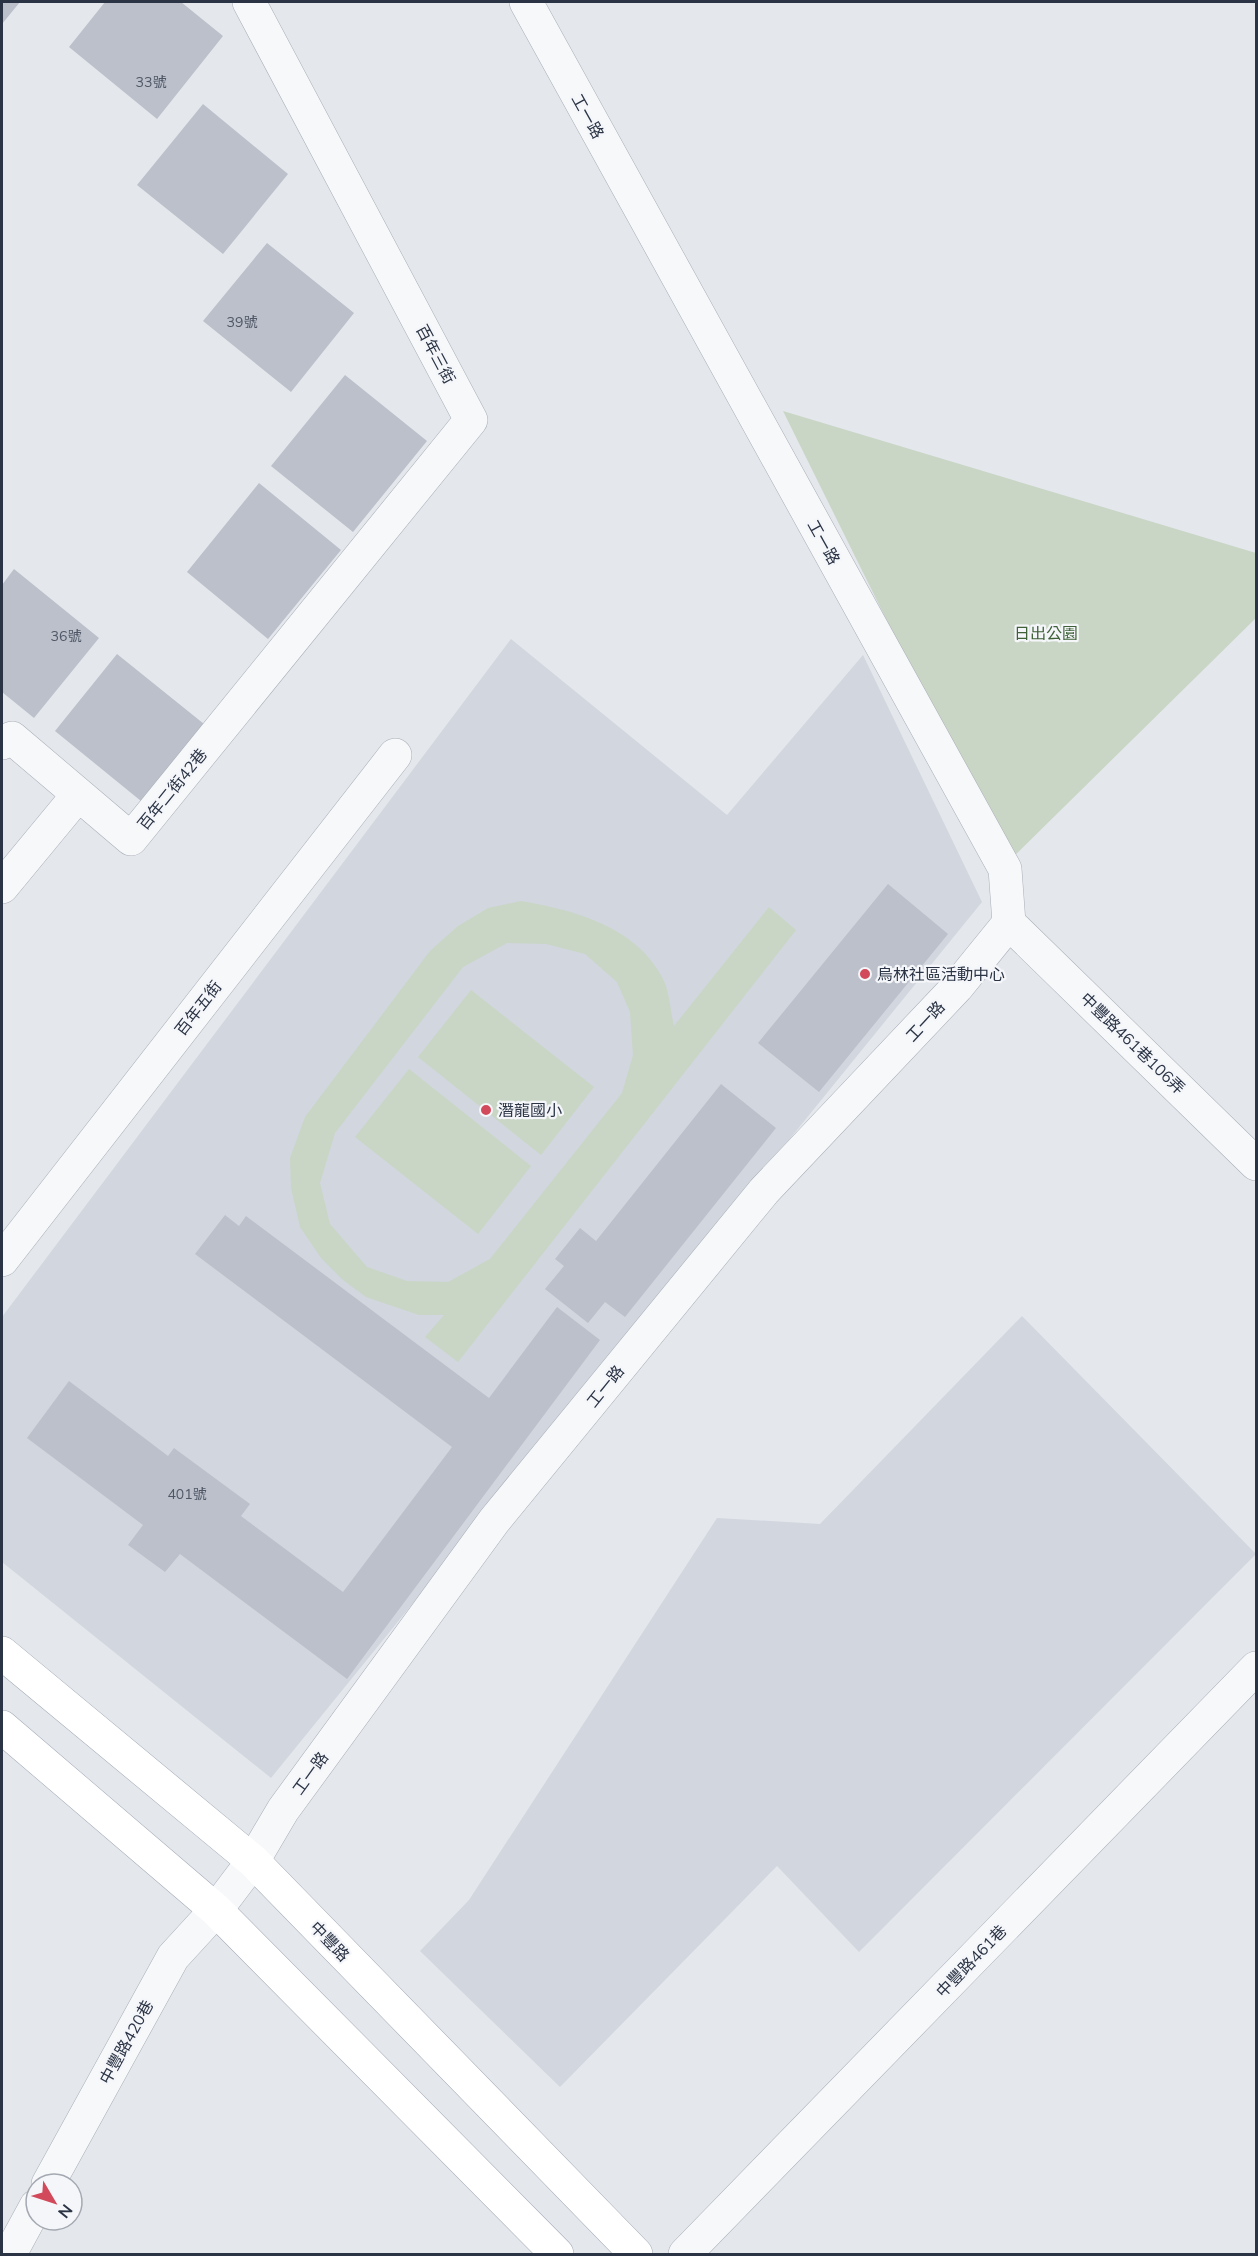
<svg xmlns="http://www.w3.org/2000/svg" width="1258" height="2256" font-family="Mulish,'Noto Sans TC',sans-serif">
<rect width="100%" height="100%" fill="#e4e7ec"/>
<path fill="#d2d6de" d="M511 639 727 815 863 655 982 902 271 1778 2 1562V1317Z
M1022 1316 1256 1554 859 1952 777 1866 560 2087 420 1951 469 1900 717 1518 820 1524Z"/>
<path fill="#c9d6c5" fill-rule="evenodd" d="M783 411 1256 553V618L1007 863Z
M521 901C573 910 635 926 662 977 670 992 670 1010 674 1026L769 907 796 930 458 1362 425 1337 444 1315H419L366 1297 343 1280 321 1258 300 1227 291 1188 290 1158 305 1117 430 951 458 926 488 908ZM507 943 546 944 585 954 617 982 630 1012 633 1055 622 1093 490 1259 448 1282 407 1281 367 1267 330 1224 320 1183 335 1133 463 967Z
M471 990 594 1087 541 1155 418 1057Z
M409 1069 531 1166 478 1234 355 1137Z"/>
<path fill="#bbc0ca" d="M2 2H20L2 24Z
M105 2H181L223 36 157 119 69 47Z
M203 104 288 174 223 254 137 185Z
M267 243 354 313 291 392 203 321Z
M345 375 427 441 353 532 271 466Z
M259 483 341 550 268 639 187 572Z
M14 569 99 638 34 718 2 692V585Z
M117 654 204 724 141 801 55 731Z
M888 884 948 934 819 1092 758 1043Z
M721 1084 776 1128 625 1317 605 1302 588 1323 545 1289 564 1266 555 1259 580 1228 596 1241Z
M225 1215 239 1226 246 1216 489 1398 557 1307 600 1340 347 1679 180 1554 165 1572 128 1545 143 1525 27 1438 69 1381 168 1456 174 1448 250 1504 241 1516 343 1592 452 1447 195 1254Z"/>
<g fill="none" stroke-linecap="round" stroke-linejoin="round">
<g stroke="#a9aeb7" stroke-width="34">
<path id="minor" d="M2 743 12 738 131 839 471 420 249 2
M2 887 78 795
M1009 923 1256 1164
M2 1260 395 755
M48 2184 173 1957 216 1910 253 1861 283 1810 494 1521 764 1191 957 987 1009 923 1005 869 526 2
M10 2254 36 2206
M685 2254 1256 1668"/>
</g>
<g stroke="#a3abb8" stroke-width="34">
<path id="major" d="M2 1653 253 1861 636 2254
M2 1727 216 1910 557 2254"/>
</g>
<use href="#minor" stroke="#f7f8fa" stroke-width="33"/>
<use href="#major" stroke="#fff" stroke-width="33"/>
</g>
<g fill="#d1495b" stroke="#f4f6f9" stroke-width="2">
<circle cx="865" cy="974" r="6"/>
<circle cx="486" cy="1110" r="6"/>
</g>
<g text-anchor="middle" stroke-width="4.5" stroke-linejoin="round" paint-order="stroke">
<g font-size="14" fill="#4f5766">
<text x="151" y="87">33號</text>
<text x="242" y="327">39號</text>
<text x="66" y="641">36號</text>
<text x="187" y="1499">401號</text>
</g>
<g font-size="16" fill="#2b3445" stroke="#f4f6f9">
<text transform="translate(588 116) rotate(61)" y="6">工一路</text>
<text transform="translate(436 354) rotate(62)" y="6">百年三街</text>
<text transform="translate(824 542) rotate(61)" y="6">工一路</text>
<text transform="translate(172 789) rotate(-51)" y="6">百年二街42巷</text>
<text transform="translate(198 1008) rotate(-52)" y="6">百年五街</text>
<text transform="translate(925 1021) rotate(-47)" y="6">工一路</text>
<text transform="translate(1133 1043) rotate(44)" y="6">中豐路461巷106弄</text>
<text transform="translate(605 1386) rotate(-51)" y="6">工一路</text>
<text transform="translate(310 1773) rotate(-54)" y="6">工一路</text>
<text transform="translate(330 1941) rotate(46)" y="6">中豐路</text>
<text transform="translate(971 1961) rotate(-46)" y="6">中豐路461巷</text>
<text transform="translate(126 2042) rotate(-61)" y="6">中豐路420巷</text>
</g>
<g font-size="16" fill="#3f6138" stroke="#f4f6f9">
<text x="1046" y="639">日出公園</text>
</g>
<g font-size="16" fill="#2b3445" stroke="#f4f6f9" text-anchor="start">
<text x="877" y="980">烏林社區活動中心</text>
<text x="498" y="1116">潛龍國小</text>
</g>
</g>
<rect width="1258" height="2256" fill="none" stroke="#2b3445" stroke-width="6"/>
<g transform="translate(54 2202) rotate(129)"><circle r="28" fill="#f4f6f9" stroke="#a4a8b1" stroke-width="1.5"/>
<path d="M0-4.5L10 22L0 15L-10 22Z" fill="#d1495b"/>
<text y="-9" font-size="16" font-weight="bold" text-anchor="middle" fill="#2b3445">N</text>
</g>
</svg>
